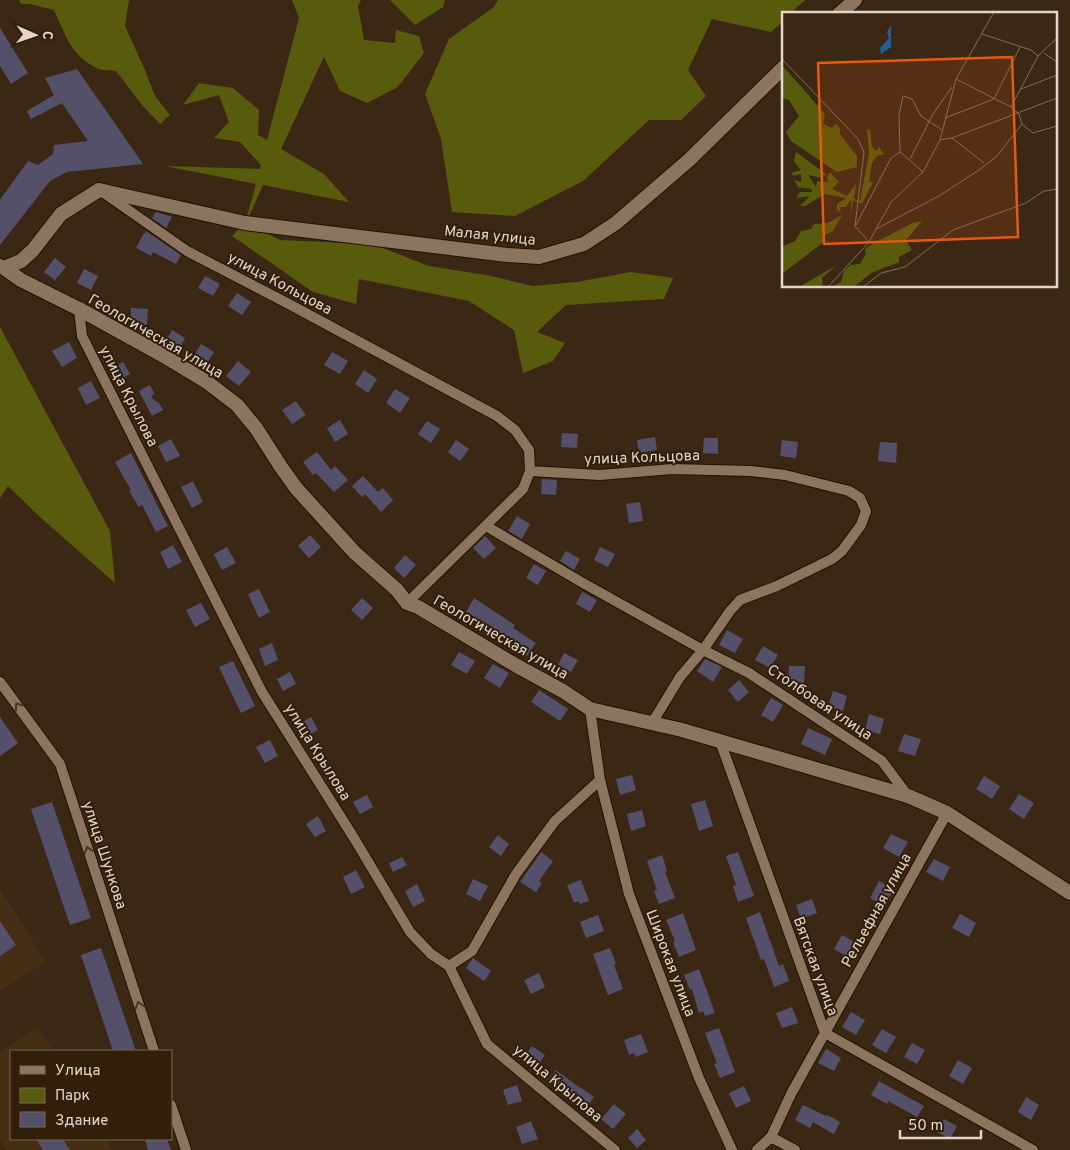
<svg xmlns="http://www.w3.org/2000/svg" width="1070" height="1150" font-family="Overpass,sans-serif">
<rect width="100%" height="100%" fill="#3b2814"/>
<path fill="#462e14" d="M0 889 46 962 0 991Z
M38 1028 53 1051H11V1139H106L113 1150H7L0 1139V1052Z"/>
<path fill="#585a0c" d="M19 0H129L125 26 145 70 155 96 170 115 160 124 142 105 116 71C110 70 102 71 97 68 71 56 65 34 54 10L30 4H21Z
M292 0H361L358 6 364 40 395 43 396 30 419 36 424 53 398 87 367 103 340 91 324 57 281 149 324 174 349 202 263 185 246 223 280 240 372 244 429 266 486 275 533 286 577 282 631 272 673 278 664 299 566 305 537 332 565 343 553 361 523 373 514 330 469 301 359 279 356 304 313 292 232 236 245 223 256 184 165 166 260 169 261 165 240 142 214 138 229 122 219 95 183 105 199 83 233 88 259 110 258 135 267 140 299 18Z
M390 0H445L443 7 415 25Z
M498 0H805L790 14H784V20L771 32 712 19 688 70 706 96 681 120H649L583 181 515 216 452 212 441 139 425 94 449 39 494 7Z
M0 327 110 531 115 583 40 517 8 486 0 498Z"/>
<path fill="#55506a" d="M0 28 28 73 11 84 0 66Z
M77 69 143 164 67 172 50 181 0 245V200L28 161 38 165 53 154 54 145 88 141 62 103 31 119 27 111 54 95 45 78Z
M156 212 172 217 166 228 152 218Z
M146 231 181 255 176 264 153 252 151 256 136 248 144 233 145 234Z
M55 258 66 267 55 280 44 272Z
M84 269 98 276 91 290 77 283Z
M205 276 220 284 213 296 198 288Z
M237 293 251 302 242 315 228 306Z
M131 308 148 309 147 325H131Z
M172 330 185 338 178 351 164 344Z
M69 342 77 358 62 367 52 351Z
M201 344 214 352 205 366 192 359Z
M332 352 348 361 340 374 324 365Z
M238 361 251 372 239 386 226 376Z
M123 362 130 374 117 381 111 368Z
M364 370 377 379 368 393 355 384Z
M91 381 100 398 86 405 78 388Z
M150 385 154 393 151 398 159 403 163 410 152 416 139 391Z
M395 389 410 398 400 413 386 403Z
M296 401 306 415 292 424 282 410Z
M340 420 348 434 335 442 327 428Z
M427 421 440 429 431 443 418 434Z
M562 433 578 434 577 448 561 447Z
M655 437 657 450 639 453 637 440Z
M704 438H718V454L703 453Z
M171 439 180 456 166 462 158 446Z
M456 440 469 449 460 461 448 452Z
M782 440 798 442 796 458 780 456Z
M880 442 897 443 896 463 878 461Z
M317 452 331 470 335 466 348 480 334 492 316 473 313 475 303 462Z
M131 453 168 526 156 532 142 505 139 507 129 491 131 490 115 462Z
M363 476 378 492 383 488 393 500 381 512 365 494 362 497 352 486Z
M542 479 557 480 556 495 541 494Z
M193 481 203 502 192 508 181 487Z
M640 502 643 521 629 523 626 504Z
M517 516 530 524 522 539 508 531Z
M310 535 321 547 309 558 298 546Z
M485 536 496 548 484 559 473 548Z
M173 545 182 562 168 569 160 552Z
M227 547 236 563 222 570 214 554Z
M600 547 615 554 608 567 594 560Z
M566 551 580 559 574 570 560 561Z
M405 555 416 565 404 578 394 568Z
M534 564 546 571 538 585 526 578Z
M259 589 270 612 259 618 248 594Z
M582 592 597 600 590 612 576 604Z
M362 598 373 608 362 620 351 610Z
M474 598 515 625 513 628 536 643 527 656 491 632 493 628 466 612Z
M201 603 210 619 195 627 186 610Z
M727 630 743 639 735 653 719 645Z
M272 643 278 660 265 666 259 649Z
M763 646 778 655 770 668 755 660Z
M459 652 475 661 467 674 451 665Z
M564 653 578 660 571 672 558 665Z
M705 659 722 667 713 682 697 671Z
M233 661 255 706 241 713 219 667Z
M493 664 509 673 500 688 484 678Z
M789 666H805L804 683 788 682Z
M290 672 296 684 283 691 277 679Z
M739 680 749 692 738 702 728 690Z
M539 690 568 709 560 721 531 702Z
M833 691 847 696 843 711 828 707Z
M771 698 783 705 773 722 761 715Z
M869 714 884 719 880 734 865 730Z
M0 717 18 743 0 756Z
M311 717 318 730 309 735 301 723Z
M808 728 832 739 825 755 801 744Z
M904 734 921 739 915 756 898 751Z
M270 740 278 756 265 763 256 747Z
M632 775 636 790 620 795 616 779Z
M984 776 1000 786 992 799 976 789Z
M1019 794 1034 803 1024 819 1009 809Z
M367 795 373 807 360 814 353 802Z
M705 800 713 826 699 831 691 804Z
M52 802 91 918 70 925 31 809Z
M642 810 646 826 631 831 627 814Z
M318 816 326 831 315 837 306 824Z
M891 834 908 842 899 857 883 848Z
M498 835 509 844 501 856 489 847Z
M541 852 553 861 539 881 542 883 536 892 520 882Z
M738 852 754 896 738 902 733 886 736 885 726 856Z
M662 855 667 871 665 872 675 898 659 904 654 891 657 890 647 861Z
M402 857 407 865 393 872 389 863Z
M934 859 950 867 943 881 926 872Z
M356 870 365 887 351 894 343 877Z
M473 879 488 886 480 901 466 894Z
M581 880 589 901 580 904 578 901 574 903 567 885Z
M879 881 894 889 885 906 870 898Z
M417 884 425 901 413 907 405 891Z
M812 899 817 913 801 919 796 905Z
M760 912 779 966 783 964 789 981 774 987 764 959 761 960 746 918Z
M683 913 696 950 679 957 673 942 675 941 666 920Z
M960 914 976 923 969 937 952 928Z
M598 915 604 931 586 938 580 922Z
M0 921 16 945 0 956Z
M842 935 858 944 850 958 834 949Z
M101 948 136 1051H113L81 955Z
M610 948 616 964 614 965 623 989 608 995 593 954Z
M473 958 491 971 484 981 466 968Z
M699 969 715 1013 705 1016 703 1011 699 1013 692 989 690 990 684 975Z
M539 973 545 987 531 994 524 980Z
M792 1007 798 1023 782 1028 776 1013Z
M851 1012 865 1020 856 1035 842 1027Z
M719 1028 735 1072 720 1078 714 1064 717 1063 705 1033Z
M882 1029 896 1037 886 1053 872 1045Z
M641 1034 648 1052 636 1057 634 1053 629 1055 624 1040Z
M912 1043 925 1050 917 1064 904 1057Z
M532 1046 545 1055 535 1069 522 1060Z
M826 1049 841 1058 834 1071 818 1063Z
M958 1060 972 1068 963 1084 949 1076Z
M556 1070 580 1088V1087L594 1097 585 1109 548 1080Z
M879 1081 924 1106 917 1117 888 1101 887 1104 871 1095Z
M517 1085 522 1101 508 1105 503 1090Z
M744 1086 751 1101 736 1108 729 1093Z
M1026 1097 1039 1105 1031 1120 1018 1112Z
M614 1104 626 1114 613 1129 601 1119Z
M803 1105 826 1116 827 1115 840 1122 834 1134 813 1122 810 1128 795 1120Z
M944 1119 957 1126 950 1139 937 1132Z
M531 1121 538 1139 522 1144 516 1127Z
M637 1129 646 1140 637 1148 628 1138Z
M36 1139H63L70 1150H43Z
M145 1139H167L171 1150H148Z"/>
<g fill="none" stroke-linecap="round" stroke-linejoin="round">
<g stroke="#210" stroke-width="12">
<path id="street" d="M104 193 187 251 287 303 497 416 515 430 529 450 530 471 600 475 672 469 751 471 785 475 849 491 860 498 866 511 861 525 842 551 832 559 777 586 740 600 730 611 703 650 680 677 652 723
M79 309 82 336 262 692 354 838 410 932 431 954 449 966 487 1044 615 1150
M486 526 583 583 703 650 749 673 882 761 908 796
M407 603 523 489 530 471
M0 682 60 764 154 1051
M720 741 825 1033 1033 1150
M600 780 629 894 699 1078 732 1150
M449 966 472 951 516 874 555 821 600 780 590 709
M171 1105 186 1150
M771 1137 795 1150
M757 1150 771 1137 791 1094 947 813"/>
</g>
<g stroke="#210" stroke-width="16">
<path id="secondary" d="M839 14 855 0
M0 266 4 268 21 261 33 250 61 214 99 190 245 223 507 255 539 257 584 244 616 223 689 160 784 67
M4 268 21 280 79 309 164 356 207 382 237 405 256 428 281 467 296 488 355 553 397 590 407 603 418 607 517 666 563 691 590 709 682 730 908 796 947 813 1070 893"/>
</g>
<use href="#street" stroke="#8b755f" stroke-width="10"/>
<use href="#secondary" stroke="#8b755f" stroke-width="14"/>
</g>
<defs><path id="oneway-chevron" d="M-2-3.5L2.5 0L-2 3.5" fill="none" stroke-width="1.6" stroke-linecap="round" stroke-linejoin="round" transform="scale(1.25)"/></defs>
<g stroke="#48341f">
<use href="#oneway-chevron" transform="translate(18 706) rotate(-126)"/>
<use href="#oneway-chevron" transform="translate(88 850) rotate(-108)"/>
<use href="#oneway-chevron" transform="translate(139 1005) rotate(-108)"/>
</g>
<g text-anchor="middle" stroke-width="4" stroke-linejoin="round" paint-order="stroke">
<g font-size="15" fill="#e2d6ca" stroke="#311f0a">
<text transform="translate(490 235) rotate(6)" y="5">Малая улица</text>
<text transform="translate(280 283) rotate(28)" y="5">улица Кольцова</text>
<text transform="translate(156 336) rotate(30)" y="5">Геологическая улица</text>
<text transform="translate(129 396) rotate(63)" y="5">улица Крылова</text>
<text transform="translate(642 457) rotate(-2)" y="5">улица Кольцова</text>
<text transform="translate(501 637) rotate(30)" y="5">Геологическая улица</text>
<text transform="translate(820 702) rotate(34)" y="5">Столбовая улица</text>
<text transform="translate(318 752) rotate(58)" y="5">улица Крылова</text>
<text transform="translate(105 855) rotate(72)" y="5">улица Шункова</text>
<text transform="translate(876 910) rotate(-61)" y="5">Рельефная улица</text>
<text transform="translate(671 963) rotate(69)" y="5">Широкая улица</text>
<text transform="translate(816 966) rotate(70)" y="5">Вятская улица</text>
<text transform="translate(558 1083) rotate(40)" y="5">улица Крылова</text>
</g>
</g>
<g transform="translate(782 12)">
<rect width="275" height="275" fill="#3b2814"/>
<path d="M0 53 43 102 41 112 50 116 54 112 58 117V122L75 144V155L55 160 9 129 4 120 17 104 7 88 0 86ZM85 117 88 118 90 135 95 139 97 135 102 142 95 144 90 151 87 170H91L80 192 71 188 69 203V187L64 195H57L59 201 55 198V192L64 186 43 182 23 194H18L28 184 14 186 18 180H30V177L16 175 12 168 19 170V162L12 164 9 161 19 158 12 149 14 140 44 162 40 166 26 163 34 175 35 169 46 170 45 165 48 160 57 170 50 177 65 184 74 172 72 187 78 189 87 141ZM60 203 51 219 43 223V229L0 262V235L13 229 19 219 29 217 32 212 46 211ZM140 209 124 228 130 238 117 245V250L89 261 72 275H50L59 270 62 259 68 253 78 252 84 242 83 237 88 233 131 211ZM55 253 40 266 41 275H17Z" fill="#585a0c"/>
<path d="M109 13V35L99 42 98 36 107 26 105 20Z" fill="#21609b"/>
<path fill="none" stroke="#7e6e5d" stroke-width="1" d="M200 22 249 38 256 44M262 41 275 50M0 47 76 127 82 140 73 214 87 230 46 275M174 67 229 95 237 102 240 112M239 77 275 63M229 95 256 44 275 26M163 106 212 87 238 35M240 112 251 121 275 114M170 126 275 86M158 128 170 126 202 151M118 140 141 160M128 147 151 102 170 75M74 213 109 146 118 140 117 103 121 84 130 87 139 104 160 118M94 217 157 184 197 158 215 144 240 112M87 230 109 190 141 160 158 128 174 67 212 0M81 275 99 261 123 255 171 218 244 191 262 179 275 177"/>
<path fill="#e8590c" fill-opacity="0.15" stroke="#e8590c" stroke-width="2.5" d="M230 45 236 225 42 232 36 51Z"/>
<rect width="275" height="275" fill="none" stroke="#e2d6ca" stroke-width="2.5"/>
</g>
<rect x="10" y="1050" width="162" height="90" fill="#311f0a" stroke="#786857"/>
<rect x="20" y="1066" width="25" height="8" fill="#8b755f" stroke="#786857"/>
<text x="55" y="1075" font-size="15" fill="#e2d6ca">Улица</text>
<rect x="20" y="1088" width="25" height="15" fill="#585a0c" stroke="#786857"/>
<text x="55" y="1100" font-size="15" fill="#e2d6ca">Парк</text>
<rect x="20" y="1112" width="25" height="15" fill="#55506a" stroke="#786857"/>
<text x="55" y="1125" font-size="15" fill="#e2d6ca">Здание</text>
<g transform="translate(35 35) rotate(92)" stroke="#311f0a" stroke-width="4" paint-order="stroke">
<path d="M0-4L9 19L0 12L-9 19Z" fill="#e2d6ca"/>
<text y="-8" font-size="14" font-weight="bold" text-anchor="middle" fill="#e2d6ca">С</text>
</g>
<path d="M900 1130v8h81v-8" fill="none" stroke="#e2d6ca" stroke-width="2.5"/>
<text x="908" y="1130" font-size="15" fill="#e2d6ca" stroke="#311f0a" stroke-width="4" paint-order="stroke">50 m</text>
</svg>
